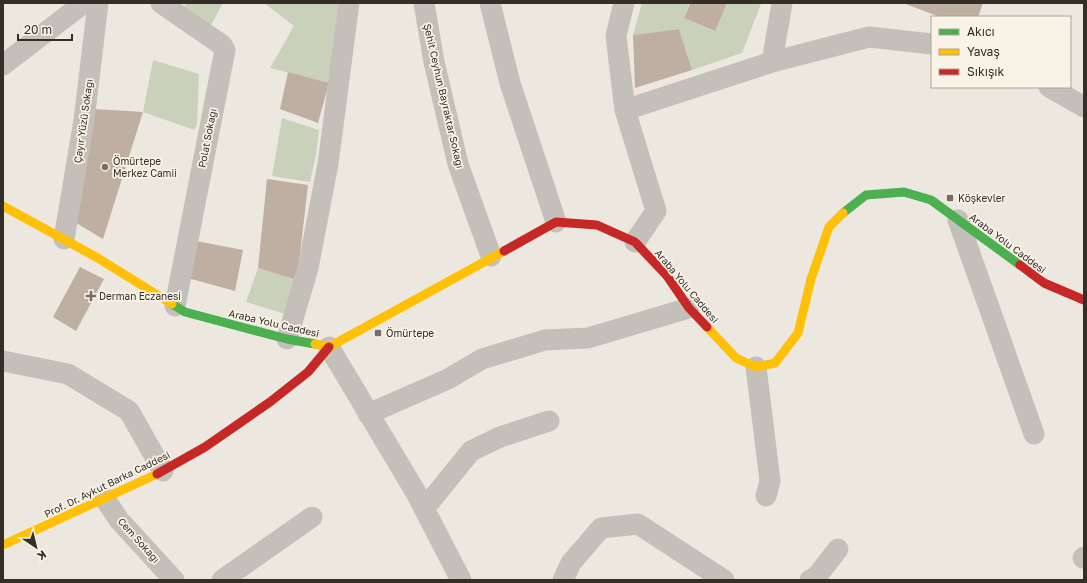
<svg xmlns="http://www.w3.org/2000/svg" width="1087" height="583" font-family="'Golos Text',sans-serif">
<rect width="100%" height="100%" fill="#ece8e0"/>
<path fill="#cad1ba" d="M186 3H223L208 31 183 10Z
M264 3H341L329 83 270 68 294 26Z
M642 3H689L684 18 714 31 727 3 761 4 742 53 692 70 679 29 633 35Z
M153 60 199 74 197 125 194 130 143 112Z
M282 118 319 130 316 155 310 182 272 176Z
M258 268 297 280 289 315 246 302Z"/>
<path fill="#bfaea2" d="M690 3H727L715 31 684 18Z
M903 3H983L978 17H940Z
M679 29 692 70 635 88 633 35Z
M288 72 329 83 318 123 280 109Z
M94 109 143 112 103 239 73 221Z
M267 179 308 185 297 280 258 268Z
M196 241 243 250 235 291 184 277Z
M80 267 104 279 76 331 53 317Z"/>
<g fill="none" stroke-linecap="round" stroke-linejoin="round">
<path stroke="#c4c0b9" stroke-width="21" d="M161 3 222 45 225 50 175 306
M424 3 434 62 458 164 491 256
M490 3 510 83 556 222
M624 3 616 36 625 110 656 211 635 242
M772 62 782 3
M3 65 84 3
M1049 87 1084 107
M625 110 772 62 869 37 932 44
M958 220 1034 434
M64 239 84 120 98 3
M287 339 308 268 328 164 349 3
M329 347 415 491 461 580
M3 361 68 374 129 411 163 471
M756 367 770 481 766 496
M368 414 448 379 482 359 545 340 588 338 689 308
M105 499 119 520 174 580
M424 509 471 451 500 437 549 421
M1083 558 1084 557
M222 580 312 517
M563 580 571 563 601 528 638 524 724 580
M810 580 817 576 838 549"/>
<path stroke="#4caf50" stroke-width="9" d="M843 213 866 195 904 192 931 200 1020 265
M172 304 185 312 287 339 315 344"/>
<path stroke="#ffc107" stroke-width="9" d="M3 206 96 257 172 304
M707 327 736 358 756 367 775 363 798 333 811 279 829 227 843 213
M315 344 329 347 504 251
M3 545 157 474"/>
<path stroke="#c62828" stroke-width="9" d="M504 251 556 222 597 225 635 242 667 276 689 308 707 327
M1020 265 1044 283 1084 300
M157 474 205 447 270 402 308 372 329 347"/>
</g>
<g fill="#756f68" stroke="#f9f3e7" stroke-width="1.5">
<circle cx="105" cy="167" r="4"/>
<rect x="946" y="194" width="8" height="8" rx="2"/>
<path d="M89 290h4v4h4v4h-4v4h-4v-4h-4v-4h4z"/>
<rect x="374" y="329" width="8" height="8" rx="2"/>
</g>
<g text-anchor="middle" stroke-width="3.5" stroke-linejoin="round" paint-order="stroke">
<g font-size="10" fill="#352e27" stroke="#f9f3e7">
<text transform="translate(444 96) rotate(77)" y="4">Şehit Ceyhun Bayraktar Sokağı</text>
<text transform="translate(83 121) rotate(-82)" y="4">Çayır Yüzü Sokağı</text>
<text transform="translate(207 138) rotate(-79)" y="4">Polat Sokağı</text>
<text transform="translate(1008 243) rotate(37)" y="4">Araba Yolu Caddesi</text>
<text transform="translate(687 286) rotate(50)" y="4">Araba Yolu Caddesi</text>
<text transform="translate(274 323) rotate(13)" y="4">Araba Yolu Caddesi</text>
<text transform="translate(107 484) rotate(-26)" y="4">Prof. Dr. Aykut Barka Caddesi</text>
<text transform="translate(139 540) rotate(48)" y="4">Cem Sokağı</text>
</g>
<g font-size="10" fill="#352e27" stroke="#f9f3e7" text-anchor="start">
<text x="113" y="165">Ömürtepe<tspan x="113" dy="12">Merkez Camii</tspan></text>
<text x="958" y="202">Köşkevler</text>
<text x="99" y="300">Derman Eczanesi</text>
<text x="386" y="337">Ömürtepe</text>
</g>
</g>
<rect width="1087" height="583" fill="none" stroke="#352e27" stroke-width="8"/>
<rect x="931" y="16" width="140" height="72" fill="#f9f3e7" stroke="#aba49a"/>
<rect x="939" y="29" width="20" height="6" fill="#4caf50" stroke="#aba49a"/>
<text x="967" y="36" font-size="12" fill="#352e27">Akıcı</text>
<rect x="939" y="49" width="20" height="6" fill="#ffc107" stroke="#aba49a"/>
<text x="967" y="56" font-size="12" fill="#352e27">Yavaş</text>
<rect x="939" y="69" width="20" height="6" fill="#c62828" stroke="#aba49a"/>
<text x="967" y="76" font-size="12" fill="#352e27">Sıkışık</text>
<g transform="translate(36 547) rotate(145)" stroke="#f9f3e7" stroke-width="3" paint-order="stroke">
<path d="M0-3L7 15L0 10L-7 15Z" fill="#352e27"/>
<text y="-6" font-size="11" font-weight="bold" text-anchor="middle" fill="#352e27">K</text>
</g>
<path d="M18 34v6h54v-6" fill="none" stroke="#352e27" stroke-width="2"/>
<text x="24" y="34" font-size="12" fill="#352e27" stroke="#f9f3e7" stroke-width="3" paint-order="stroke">20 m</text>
</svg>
